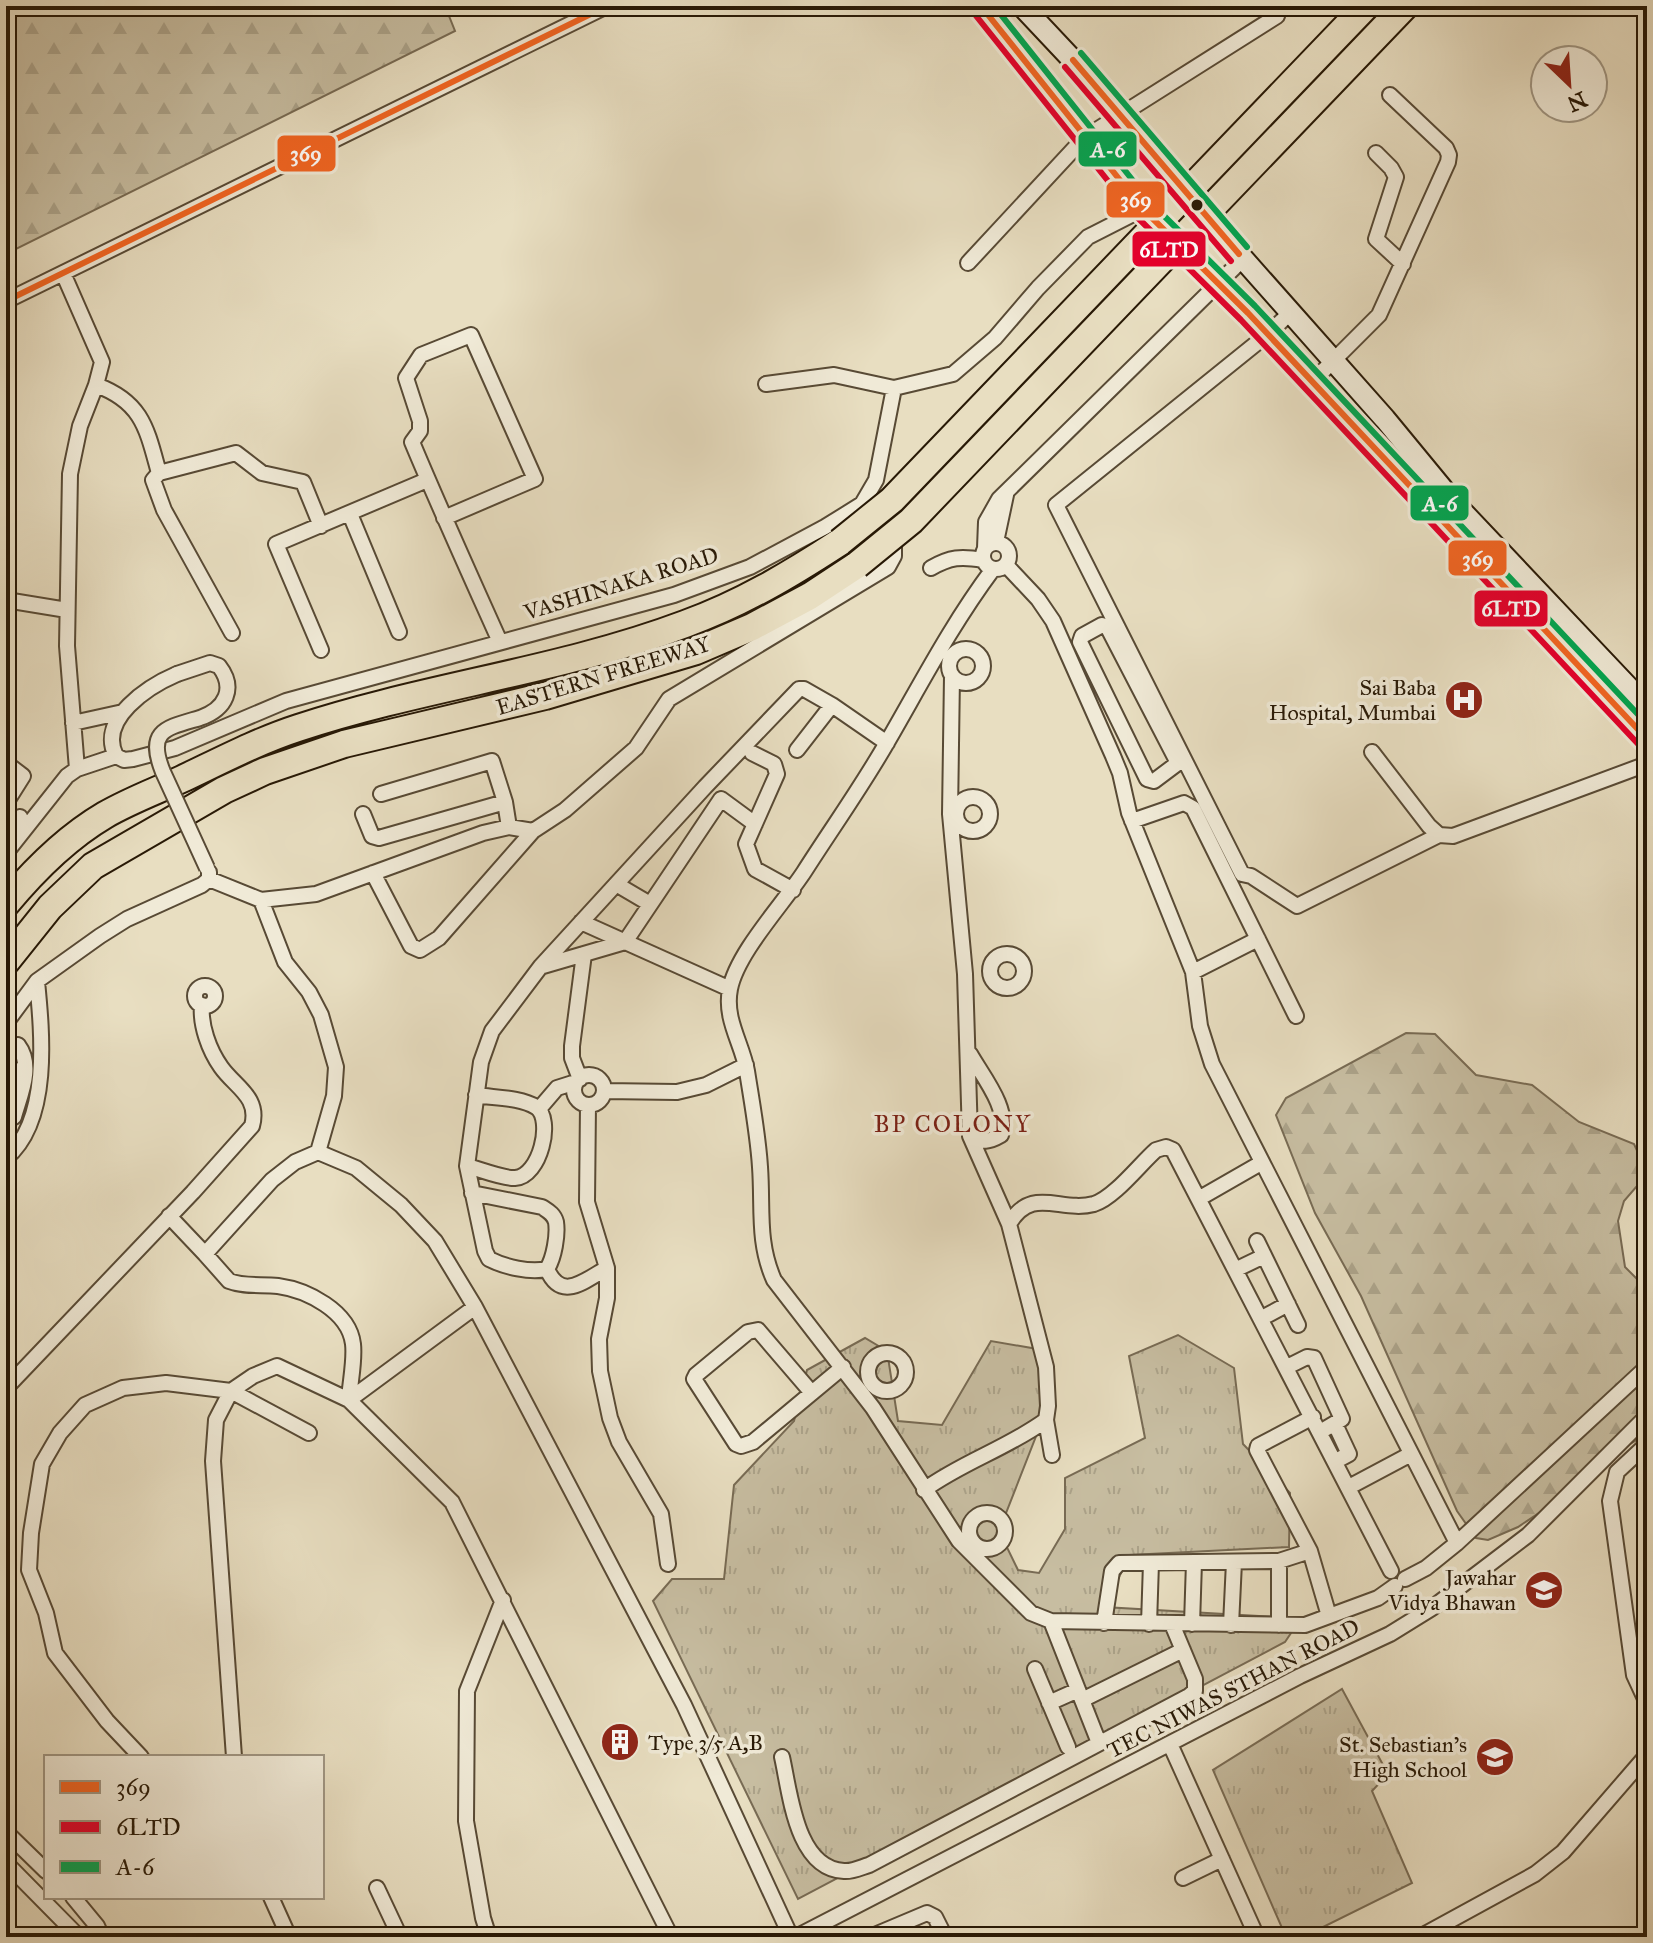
<svg xmlns="http://www.w3.org/2000/svg" width="1653" height="1943" font-family="'IM FELL Great Primer',serif">
<defs>
<pattern id="grass-tufts" width="24" height="20" patternUnits="userSpaceOnUse" patternTransform="scale(2)"><rect width="24" height="20" fill="#c7bda1"/><path d="M3 7l-1-3M5 7V3M7 7l1-3M15 17l-1-3M17 17v-4M19 17l1-3" fill="none" stroke="#aba289"/></pattern>
<pattern id="forest-firs" width="22" height="20" patternUnits="userSpaceOnUse" patternTransform="scale(2)"><rect width="22" height="20" fill="#c7bda1"/><path d="M5 1l3.5 6h-7zM16 11l3.5 6h-7z" fill="#aba289"/></pattern>
</defs>
<rect width="100%" height="100%" fill="#e8dec1"/>
<filter id="stains"><feTurbulence type="fractalNoise" baseFrequency=".0025" numOctaves="4"/><feColorMatrix values="0 0 0 0 .2 0 0 0 0 .09 0 0 0 0 .02 0 0 0 .5 -.17"/></filter>
<radialGradient id="worn" r=".72"><stop offset=".6" stop-color="#630" stop-opacity="0"/><stop offset="1" stop-color="#630" stop-opacity=".3"/></radialGradient>
<path fill="url(#grass-tufts)" stroke="#786b54" stroke-width="2" d="M1178 1335 1234 1368 1243 1444 1290 1493 1289 1547 1130 1555 1104 1607 1277 1617 1295 1627 1285 1642 798 1899 653 1601 672 1579H724L734 1485 794 1421 807 1370 865 1338 887 1351 898 1421 942 1425 991 1341 1037 1349 1051 1398 999 1531 1018 1570 1039 1573 1065 1529V1478L1145 1438 1129 1356Z
M1342 1689 1388 1774 1372 1791 1412 1883 1303 1937H1286L1213 1770Z"/>
<path fill="url(#forest-firs)" stroke="#786b54" stroke-width="2" d="M6 6H445L455 31 6 254Z
M1406 1033 1435 1034 1476 1075 1532 1085 1579 1122 1634 1144 1640 1157 1644 1178 1624 1201 1618 1221 1625 1267 1647 1289V1434L1603 1460 1572 1491 1518 1527 1488 1540 1476 1538 1457 1511 1361 1296 1315 1213 1276 1115 1286 1098Z"/>
<g fill="none" stroke-linecap="round" stroke-linejoin="round">
<g stroke="#584a35" stroke-width="18">
<path id="street" d="M1376 153 1391 168 1396 177 1376 239 1403 264
M968 263 1084 138 1277 16
M63 273 102 362 96 385 80 426 70 474 67 646 77 769
M6 301 607 6
M1291 312 1268 334 1056 505 1242 874 1251 876 1297 906 1439 835
M1312 382 1379 315 1448 162 1449 155 1446 148 1390 95
M766 384 834 375 894 388
M96 385C143 402 147 430 159 473L236 453 262 473 303 482 321 526
M159 473 153 480 164 510 232 633
M350 514 399 632
M444 518 535 479 471 335 421 355 406 378 420 421V431L412 442C440 509 470 575 500 642
M996 542 1006 495
M983 556a13 13 0 1 1 26 0a13 13 0 1 1-26 0Z
M985 548 986 522 999 499 1243 259
M1006 565 1038 599 1053 621 1113 756 1120 773 1129 813 1193 972 1200 1026 1212 1064 1457 1543
M931 568C950 557 961 556 983 560
M993 569C952 624 923 680 889 739 863 785 832 828 804 872 783 904 737 953 730 989 724 1019 742 1043 747 1071 752 1103 758 1135 760 1167 763 1208 757 1242 774 1280L873 1408 959 1541 1031 1613 1051 1621 1305 1625 1378 1598 1395 1586
M6 600 67 610
M1102 625 1108 628 1178 763 1154 781 1147 779 1080 642 1082 636Z
M949 666a17 17 0 1 1 34 0a17 17 0 1 1-34 0Z
M321 650 276 544 427 480
M177 674C149 686 97 719 116 756L124 760 133 759 175 748 286 701 674 595 750 567 825 527 862 504 876 480 894 388 953 374 995 338 1038 288 1088 237 1143 209 1175 182
M73 723 123 712
M797 750 832 705 887 743
M1372 752 1429 826 1439 835 1453 836 1647 764
M752 753 774 764 777 774 746 844 755 869 793 890
M6 763 23 776 6 803
M381 794 492 761 505 802 509 827
M956 814a17 17 0 1 1 34 0a17 17 0 1 1-34 0Z
M363 814 372 836 379 838 505 802
M1132 821 1184 803 1193 808 1296 1016
M6 834 20 817
M6 853 67 776 77 769 116 756
M373 873 411 946 420 950 439 938 533 831
M209 879 261 900 316 894 483 833 509 827 533 831 565 810 636 748 669 699 888 567 894 556V547L868 512
M616 884 650 904
M261 900 285 962 309 992 321 1015 336 1067 334 1096 318 1152
M581 922 730 989
M990 971a17 17 0 1 1 34 0a17 17 0 1 1-34 0Z
M543 966 625 942 721 799 755 824
M1193 972 1258 939
M195 996a10 10 0 1 1 20 0a10 10 0 1 1-20 0Z
M6 1023 37 981 100 936 127 919 202 885 209 879V872
M6 1052 18 1045C34 1066 20 1095 14 1117
M970 1054C983 1077 1010 1109 1001 1135 989 1142 983 1143 970 1136
M574 1090a15 15 0 1 1 30 0a15 15 0 1 1-30 0Z
M580 1079 572 1058V1046L584 954
M6 1090 25 1065
M604 1091 677 1092 706 1085 746 1065
M588 1105 587 1202 607 1268V1298L599 1339 600 1371 610 1418 619 1442 661 1514 668 1564
M539 1109 557 1088 576 1082
M6 1158C51 1121 42 1032 37 981
M467 1166C479 1169 504 1179 515 1178 540 1177 554 1119 536 1107 520 1097 494 1098 476 1095
M472 1193 542 1207C548 1211 554 1214 556 1222 558 1235 554 1258 547 1269 530 1273 505 1267 489 1259L485 1251 467 1166 481 1062 492 1031 541 966 705 787 799 689H804L832 705
M1200 1198 1261 1163
M169 1216 205 1254 272 1180 295 1162 318 1152 356 1168 401 1205 435 1241 475 1307 684 1705 791 1937
M1009 1224C1032 1185 1060 1213 1094 1204 1114 1198 1140 1164 1156 1150L1166 1147 1173 1150 1391 1571
M1257 1241 1298 1325
M205 1254 229 1281C244 1287 262 1284 278 1286 307 1290 349 1311 353 1344 355 1361 350 1382 349 1400
M547 1269C561 1302 584 1281 607 1268
M1237 1269 1264 1256
M1262 1318 1288 1304
M868 1372a19 19 0 1 1 38 0a19 19 0 1 1-38 0Z
M1287 1367 1307 1357 1314 1358 1342 1419 1320 1432
M6 1388 193 1192 252 1126C260 1097 235 1087 221 1067 209 1050 200 1025 202 1005
M812 1393 758 1330 748 1332 696 1375 694 1379 736 1444 741 1446 753 1442 843 1367
M349 1400 475 1307
M1046 1420 1052 1455
M1335 1424 1349 1454 1336 1461
M1647 1444 1617 1472 1610 1501 1634 1675 1647 1703
M1349 1487 1411 1454
M924 1490C962 1462 1008 1448 1046 1420L1048 1406 1046 1367 1009 1224 970 1136 965 974 950 814 952 676
M969 1531a18 18 0 1 1 36 0a18 18 0 1 1-36 0Z
M1310 1551 1329 1616
M1279 1561V1625
M1405 1579 1426 1568 1457 1543 1647 1367
M1051 1621 1099 1743
M1104 1623 1112 1571 1119 1563 1279 1561 1310 1551 1257 1450 1258 1446 1313 1417
M1149 1624 1151 1563
M1192 1624 1194 1562
M1231 1625 1234 1562
M1035 1669 1068 1747
M1082 1700 1183 1650
M1049 1703 1078 1690
M1170 1744 1257 1937
M141 1757 107 1721 55 1653 46 1613 29 1570 31 1533 42 1464 60 1433 85 1405 123 1388 166 1383 231 1391 253 1376 277 1366 349 1400 452 1502 671 1937
M234 1757 213 1461 216 1420 231 1391 309 1433
M782 1757C790 1792 796 1869 844 1871 852 1872 862 1867 869 1865L1189 1696 1195 1691V1679L1172 1624
M6 1832 46 1871
M6 1863 79 1937
M1183 1878 1222 1859
M377 1888 400 1937
M73 1897 97 1926 102 1937
M271 1897 289 1937
M489 1937 483 1918 466 1821 467 1691 503 1600
M796 1937 1300 1676 1390 1634 1432 1608 1528 1535 1647 1416
M870 1937 927 1913 935 1917 945 1937
M1420 1937 1535 1874 1563 1852 1647 1755"/>
</g>
<g stroke="#281906" stroke-width="24">
<path id="secondary" d="M981 6 1143 209 1248 313 1647 739
M1022 6 1084 72 1175 182 1385 419 1455 504 1647 707"/>
</g>
<g stroke="#281906" stroke-width="30">
<path id="highway" d="M6 904C35 869 66 838 105 815 129 801 156 791 182 779 220 761 258 741 298 728 425 686 560 671 685 624 741 604 791 574 840 542
M6 962 50 907 93 866 224 790 265 771 344 744 545 696 696 651 752 627 810 596 857 565"/>
</g>
<use href="#street" stroke="#f0ead7" stroke-width="14"/>
<use href="#secondary" stroke="#f0ead7" stroke-width="20"/>
<use href="#highway" stroke="#e8dec1" stroke-width="26"/>
<g stroke="#584a35" stroke-width="18" stroke-linecap="butt">
<path id="street-bridge" d="M177 674 210 663 219 666C236 688 226 709 200 718 166 728 146 730 163 772L207 868"/>
</g>
<g stroke="#281906" stroke-width="30" stroke-linecap="butt">
<path id="highway-bridge" d="M840 542 892 500 1366 6
M857 565 911 521 1405 6"/>
</g>
<use href="#street-bridge" stroke="#f0ead7" stroke-width="14"/>
<use href="#highway-bridge" stroke="#e8dec1" stroke-width="26"/>
<g stroke="#f0ead7" stroke-width="12">
<path id="bus-1" d="M981 6 1143 209 1248 313 1647 739
M1073 60 1239 254
M6 301 607 6"/>
</g>
<g stroke="#f0ead7" stroke-width="12">
<path id="bus-2" d="M973 12 1136 216 1241 320 1640 746
M1065 67 1231 261"/>
</g>
<g stroke="#f0ead7" stroke-width="12">
<path id="bus-3" d="M994 6 1150 202 1255 306 1647 724
M1081 53 1247 247"/>
</g>
<use href="#bus-1" stroke="#f26522" stroke-width="6"/>
<use href="#bus-2" stroke="#e4002b" stroke-width="6"/>
<use href="#bus-3" stroke="#00a651" stroke-width="6"/>
</g>
<defs>
<g id="hospital-disc" transform="scale(2)"><circle r="9.5" fill="#8f2418" stroke="#f0ead7"/><path d="M-5-5h3v3.5h4V-5h3V5h-3V1.5h-4V5h-3Z" fill="#fff"/></g>
<g id="school-disc" transform="scale(2)"><circle r="9.5" fill="#8f2418" stroke="#f0ead7"/><path d="M0-5L7-2L0 1L-7-2ZM-4 1L0 2.5L4 1V4Q0 6-4 4Z" fill="#fff"/></g>
<g id="building-disc" transform="scale(2)"><circle r="9.5" fill="#8f2418" stroke="#f0ead7"/><path d="M-4-6H4V6H1V3H-1V6H-4ZM-2.5-4.3h1.7v1.8h-1.7ZM.8-4.3h1.7v1.8H.8ZM-2.5-1h1.7V.8h-1.7ZM.8-1h1.7V.8H.8Z" fill="#fff"/></g>
</defs>
<g fill-rule="evenodd">
<use href="#hospital-disc" x="1464" y="700"/>
<use href="#school-disc" x="1544" y="1590"/>
<use href="#building-disc" x="620" y="1742"/>
<use href="#school-disc" x="1495" y="1757"/>
</g>
<circle fill="#281906" stroke="#f0ead7" stroke-width="3" cx="1197" cy="205" r="7"/>
<g text-anchor="middle" stroke-width="7" stroke-linejoin="round" paint-order="stroke">
<g font-size="22" fill="#281906" stroke="#f0ead7">
<text transform="translate(621 583) rotate(-17)" y="8">VASHINAKA ROAD</text>
<text transform="translate(603 675) rotate(-17)" y="8">EASTERN FREEWAY</text>
<text transform="translate(1233 1688) rotate(-27)" y="8">TEC NIWAS STHAN ROAD</text>
</g>
<g font-size="22" fill="#281906" stroke="#f0ead7" text-anchor="end">
<text x="1436" y="695">Sai Baba<tspan x="1436" dy="25">Hospital, Mumbai</tspan></text>
<text x="1516" y="1585">Jawahar<tspan x="1516" dy="25">Vidya Bhawan</tspan></text>
<text x="648" y="1750" text-anchor="start">Type 3/5 A,B</text>
<text x="1467" y="1752">St. Sebastian's<tspan x="1467" dy="25">High School</tspan></text>
</g>
<g font-size="24" letter-spacing="2" fill="#7a1f14" stroke="#f0ead7">
<text x="953" y="1132">BP COLONY</text>
</g>
</g>
<g stroke="#f0ead7" stroke-width="3">
<rect x="1077" y="130" width="61" height="38" rx="8" fill="#00a651"/>
<rect x="276" y="134" width="61" height="39" rx="8" fill="#f26522"/>
<rect x="1105" y="180" width="61" height="39" rx="8" fill="#f26522"/>
<rect x="1131" y="230" width="76" height="38" rx="8" fill="#e4002b"/>
<rect x="1409" y="484" width="61" height="38" rx="8" fill="#00a651"/>
<rect x="1447" y="539" width="61" height="38" rx="8" fill="#f26522"/>
<rect x="1473" y="589" width="76" height="39" rx="8" fill="#e4002b"/>
</g>
<g font-size="22" text-anchor="middle" font-weight="bold" fill="#fff">
<text x="1108" y="157">A-6</text>
<text x="306" y="161">369</text>
<text x="1136" y="207">369</text>
<text x="1169" y="257">6LTD</text>
<text x="1440" y="511">A-6</text>
<text x="1478" y="566">369</text>
<text x="1511" y="616">6LTD</text>
</g>
<rect width="1653" height="1943" fill="none" stroke="#e8dec1" stroke-width="32"/>
<rect x="8" y="8" width="1637" height="1927" fill="none" stroke="#281906" stroke-width="4"/>
<rect x="16" y="16" width="1621" height="1911" fill="none" stroke="#281906" stroke-width="2"/>
<rect x="44" y="1755" width="280" height="144" fill="#f0ead7" stroke="#a09683" stroke-width="2"/>
<rect x="60" y="1781" width="40" height="12" fill="#f26522" stroke="#a09683" stroke-width="2"/>
<text x="116" y="1795" font-size="24" fill="#281906">369</text>
<rect x="60" y="1821" width="40" height="12" fill="#e4002b" stroke="#a09683" stroke-width="2"/>
<text x="116" y="1835" font-size="24" fill="#281906">6LTD</text>
<rect x="60" y="1861" width="40" height="12" fill="#00a651" stroke="#a09683" stroke-width="2"/>
<text x="116" y="1875" font-size="24" fill="#281906">A-6</text>
<g transform="translate(1569 84) rotate(155)"><circle r="38" fill="#f0ead7" stroke="#a09683" stroke-width="2"/>
<path d="M0-6L14 30L0 20L-14 30Z" fill="#8f2418"/>
<text y="-12" font-size="22" font-weight="bold" text-anchor="middle" fill="#281906">N</text>
</g>
<rect width="100%" height="100%" filter="url(#stains)"/>
<rect width="100%" height="100%" fill="url(#worn)"/>
</svg>
